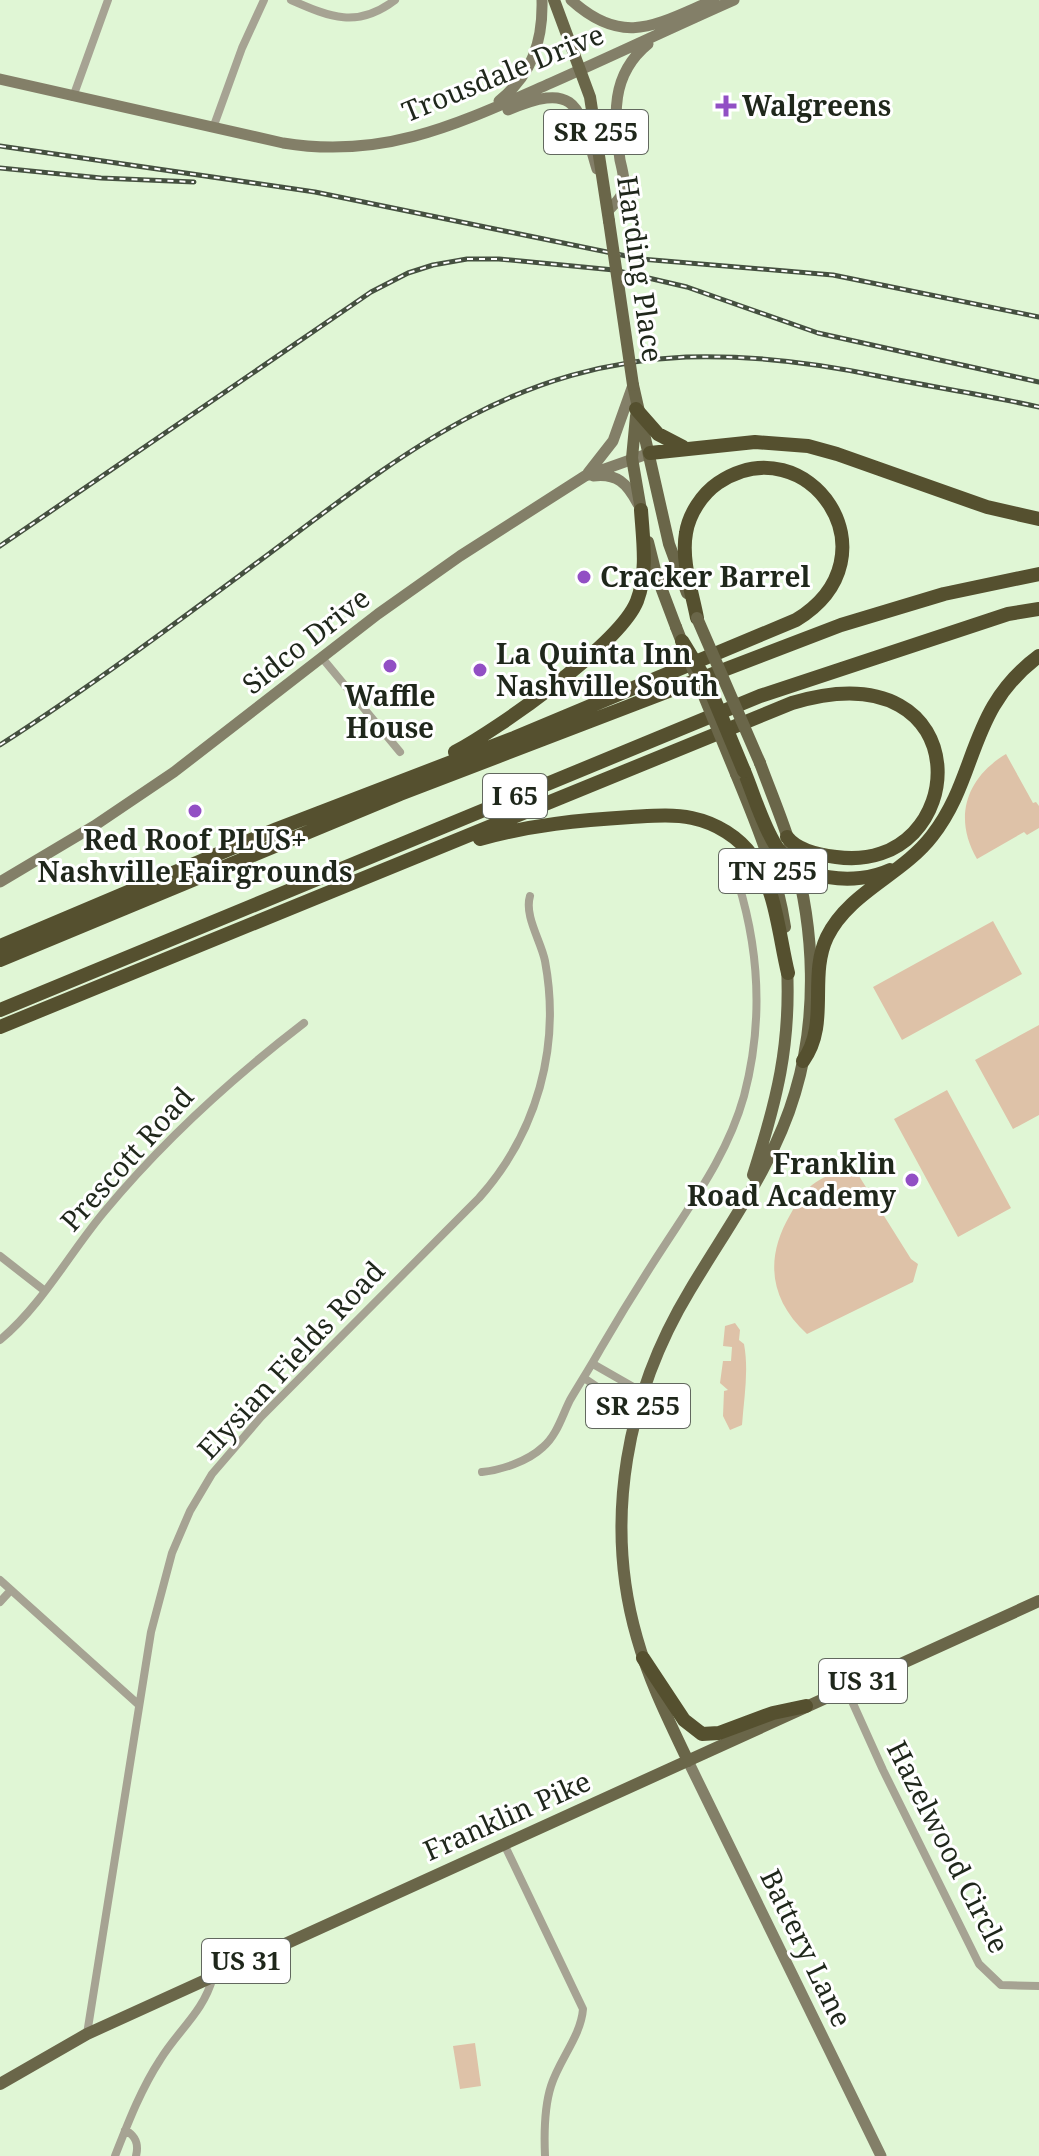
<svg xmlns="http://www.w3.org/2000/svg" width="1039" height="2156" font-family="'Noto Serif',serif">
<rect width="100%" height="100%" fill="#e0f6d5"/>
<path fill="#dec2a8" d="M1006 754 1033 803 1036 802 1039 806V828L1027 835 1024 832 977 859C953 818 966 778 1006 754Z
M993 921 1022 974 902 1040 873 987Z
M1039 1025V1115L1013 1129 975 1060Z
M947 1090 1011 1208 958 1237 894 1119Z
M846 1168 859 1176 911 1259 918 1264 913 1282 807 1334C769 1299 765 1258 790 1215 796 1204 802 1193 812 1185 822 1177 834 1173 846 1168Z
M735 1323 740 1330 739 1340 744 1344C749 1370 744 1398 742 1425L730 1430 723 1416 724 1391 728 1390 720 1383 723 1361H731L732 1347 723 1346 725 1326Z
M475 2043 481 2086 460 2089 453 2046Z"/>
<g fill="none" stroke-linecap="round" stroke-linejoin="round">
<path stroke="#a6a393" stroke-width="8" d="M291 0C330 17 357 29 395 0
M73 97 108 0
M213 128 242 48 264 0
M323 659 400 752
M0 1256 45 1291
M0 1340C42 1305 69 1254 104 1212 163 1141 231 1079 304 1023
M593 1364 642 1392
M584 1378 636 1413
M482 1472C502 1470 528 1461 543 1447 557 1435 562 1416 570 1400 580 1383 591 1366 601 1348 622 1312 645 1275 668 1240 698 1194 729 1150 744 1096 763 1024 760 953 738 882
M0 1580 139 1705
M0 1602 11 1590
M846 1688 883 1770 979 1964 1001 1985 1039 1986
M504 1844 583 2009C581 2036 559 2060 551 2086 544 2108 544 2133 545 2156
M87 2034 151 1632 172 1553 190 1511 212 1474 261 1417 479 1198C537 1133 561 1047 545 961 541 941 524 916 530 896
M125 2130C136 2136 139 2144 136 2156
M115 2156C128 2123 141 2089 160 2060 179 2029 203 2013 213 1977"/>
<path stroke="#837f68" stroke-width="11" d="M571 0C624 48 657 24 714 0
M0 79 283 143C385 160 460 123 551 83 612 56 673 27 734 0
M499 101C532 74 543 42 542 0
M508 110C580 79 579 109 597 169
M608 211C613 205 621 199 623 191 626 182 622 169 620 160 614 116 610 75 648 44
M588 473 613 441 633 385
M593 476C617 473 627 483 638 504
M0 882 94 826 174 772 378 614 460 556 585 476 650 453
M688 1761 881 2156"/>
<path stroke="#6a6649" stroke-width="12" d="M554 0 590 97 609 221
M633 385 669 544 687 593
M636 416 632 458 642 516
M648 542 656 574 676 627
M736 774C757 825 777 873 785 927
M753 1175C777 1100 791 1045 787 966
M688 1761C669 1721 649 1681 637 1638 603 1520 627 1394 690 1290 728 1226 774 1165 795 1093 818 1017 815 930 793 854 784 823 771 793 760 763
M0 2084 87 2034 1039 1601"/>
<path stroke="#55502f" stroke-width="14" d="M636 409 658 434 683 447
M650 453 755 442 808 446 837 454 987 507 1039 519
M455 752C498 729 620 644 637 601 648 572 643 540 641 510
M744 771C754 795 762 824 776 846 799 881 855 886 890 870
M480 839C530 825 580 820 631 817 651 816 672 814 692 818 716 823 739 837 753 857 776 889 779 936 788 973
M0 946 277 829 514 738 796 620C901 556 807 423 718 483 702 494 689 514 686 533 681 560 692 592 697 618
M0 960 400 794 841 625 944 594 1039 574
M0 1010 760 696 1008 614 1039 609
M0 1027 792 703C985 645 972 876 836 857 819 855 798 851 787 837
M803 1061C830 1024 808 977 827 937 849 892 902 875 932 836 979 776 967 709 1039 656
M643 1658 684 1720 702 1734 719 1733 773 1713 806 1706"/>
<g stroke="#455040" stroke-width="5">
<path id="rail" d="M0 146 315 192 641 259 833 275 1039 317
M0 168 101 178 194 182
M0 546 371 292 408 273 433 265 467 259H499L614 270 687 287 818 333 1039 382
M0 745C90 687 176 623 262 559 397 458 508 365 686 357 750 355 816 363 878 376 932 387 986 395 1039 407"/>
</g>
<use href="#rail" stroke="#fff" stroke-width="2" stroke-dasharray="6" stroke-linecap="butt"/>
<path stroke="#6a6649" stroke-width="12" d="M609 221 633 385
M697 618 760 763
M676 627 685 650
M692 667 736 774"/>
<path stroke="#55502f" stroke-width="14" d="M682 641 707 682 744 771"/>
</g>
<g fill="#924fc4" stroke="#fff" stroke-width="3">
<path d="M722 94h8v8h8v8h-8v8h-8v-8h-8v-8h8z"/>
<circle cx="584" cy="577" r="8"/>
<circle cx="390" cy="666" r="8"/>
<circle cx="480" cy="670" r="8"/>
<circle cx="195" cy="811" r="8"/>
<circle cx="912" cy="1180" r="8"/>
</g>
<g text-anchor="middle" stroke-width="6" stroke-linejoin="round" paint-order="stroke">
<g fill="#fff" stroke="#62685f" stroke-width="2">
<rect x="544" y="110" width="104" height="44" rx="6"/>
<rect x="483" y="774" width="64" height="44" rx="6"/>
<rect x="719" y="849" width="108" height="44" rx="6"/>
<rect x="586" y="1384" width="104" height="44" rx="6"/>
<rect x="819" y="1659" width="88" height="44" rx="6"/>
<rect x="202" y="1939" width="88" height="44" rx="6"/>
</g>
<g font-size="26" font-weight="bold" fill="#1f271b">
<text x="596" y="141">SR 255</text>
<text x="515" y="805">I 65</text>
<text x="773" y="880">TN 255</text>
<text x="638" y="1415">SR 255</text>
<text x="863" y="1690">US 31</text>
<text x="246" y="1970">US 31</text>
</g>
<g font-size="28" fill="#1f271b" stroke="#fff">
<text transform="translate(503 73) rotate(-22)" y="10">Trousdale Drive</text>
<text transform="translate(640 269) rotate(82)" y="10">Harding Place</text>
<text transform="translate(306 641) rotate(-38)" y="10">Sidco Drive</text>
<text transform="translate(127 1159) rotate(-48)" y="10">Prescott Road</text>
<text transform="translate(291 1360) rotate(-47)" y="10">Elysian Fields Road</text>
<text transform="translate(507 1816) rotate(-24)" y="10">Franklin Pike</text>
<text transform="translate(948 1847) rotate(63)" y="10">Hazelwood Circle</text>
<text transform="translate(806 1948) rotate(64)" y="10">Battery Lane</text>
</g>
<g font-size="28" font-weight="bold" fill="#1f271b" stroke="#fff" text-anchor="start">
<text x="742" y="116">Walgreens</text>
<text x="600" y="587">Cracker Barrel</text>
<text x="496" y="664">La Quinta Inn<tspan x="496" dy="32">Nashville South</tspan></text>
<text x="390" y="706" text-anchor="middle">Waffle<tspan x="390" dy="32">House</tspan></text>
<text x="195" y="850" text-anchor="middle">Red Roof PLUS+<tspan x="195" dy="32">Nashville Fairgrounds</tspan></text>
<text x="896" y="1174" text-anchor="end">Franklin<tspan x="896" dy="32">Road Academy</tspan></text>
</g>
</g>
</svg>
